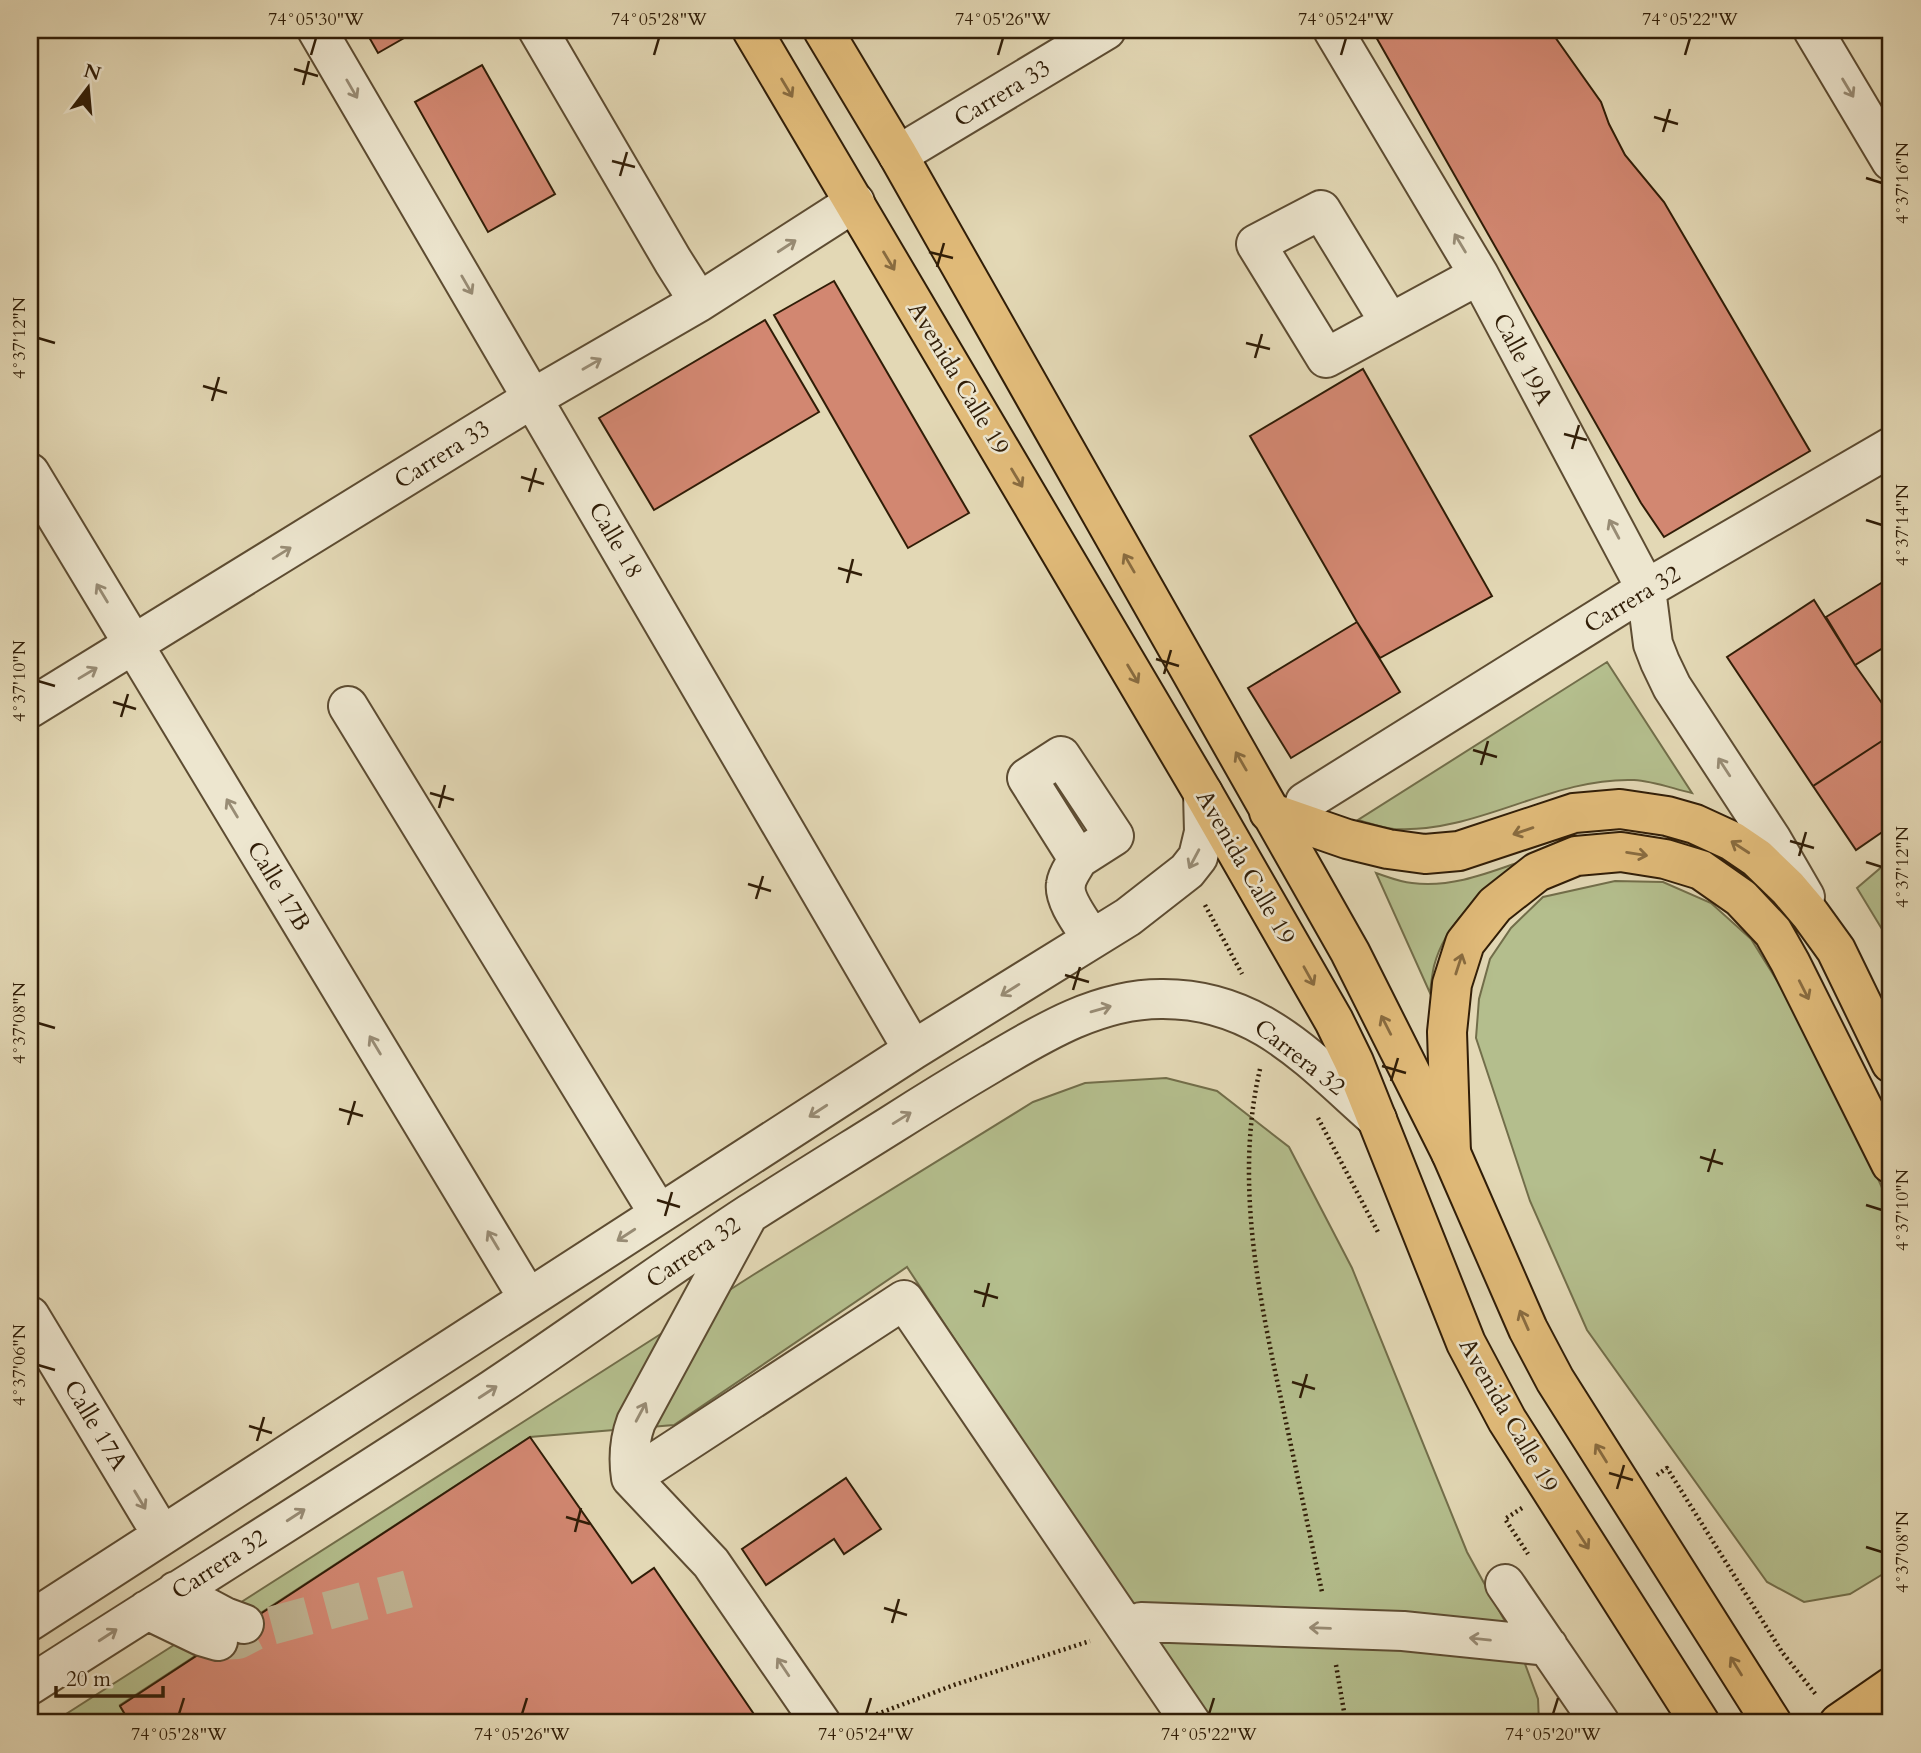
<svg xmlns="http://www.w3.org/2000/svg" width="1921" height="1753" font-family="Cardo,serif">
<rect width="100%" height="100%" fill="#e3d8b5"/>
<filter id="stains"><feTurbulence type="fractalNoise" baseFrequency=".00286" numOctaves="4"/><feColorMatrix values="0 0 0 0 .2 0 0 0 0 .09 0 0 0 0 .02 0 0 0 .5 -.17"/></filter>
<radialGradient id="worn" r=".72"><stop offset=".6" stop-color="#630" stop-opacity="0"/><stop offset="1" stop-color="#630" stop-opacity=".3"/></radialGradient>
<path fill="#b4be8d" stroke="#726e4a" stroke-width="2" d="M1607 662 1692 793C1674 789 1653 781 1634 780 1551 777 1477 834 1394 829 1382 828 1369 823 1358 820Z
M1528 859C1490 888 1447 916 1434 966 1432 975 1431 984 1430 993L1376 873C1388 877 1400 882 1412 883 1454 888 1490 872 1528 859Z
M1891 859V944L1857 888Z
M1615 881 1663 882 1711 903 1751 939 1788 998 1859 1136 1891 1208V1566L1883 1574 1850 1594 1804 1602 1767 1582 1587 1330 1530 1201 1476 1038 1479 999 1490 959 1511 928 1543 897Z
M1166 1078 1217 1091 1289 1147 1352 1268 1467 1552 1518 1645 1538 1699 1539 1723H1211L1141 1622 907 1267 674 1425 530 1437 120 1705 130 1723H52L753 1275 1033 1102 1085 1083Z"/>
<path fill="#d28771" stroke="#301d07" stroke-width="2" d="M365 30H418L378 53Z
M1372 30H1550L1601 102 1609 124 1625 155 1664 202 1810 451 1664 537 1641 503Z
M482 65 555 194 488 232 415 102Z
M834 281 969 513 908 548 774 315Z
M765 320 819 412 654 510 599 418Z
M1363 369 1492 596 1380 658 1357 622 1250 436Z
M1891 577V643L1855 665 1826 617Z
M1814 600 1855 665 1891 716V735L1813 786 1727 657Z
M1357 622 1400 692 1291 758 1248 688Z
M1891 735V826L1856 850 1813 786Z
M530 1437 632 1583 654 1568 760 1723H130L120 1706Z
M846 1478 881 1529 844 1554 834 1539 766 1585 742 1549Z"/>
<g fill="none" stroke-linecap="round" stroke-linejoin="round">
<path stroke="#bfb392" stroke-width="38" stroke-dasharray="38 19" stroke-linecap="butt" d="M218 1641 238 1640 259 1629 408 1589"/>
<g stroke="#5d4c32" stroke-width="42">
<path id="minor" d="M317 30 913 1050
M538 30 673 261 699 302
M1333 30 1479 275 1646 589 1653 644 1660 662 1672 687 1772 840 1805 897
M1813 30 1891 161
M898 155 1106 30
M1390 323 1321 210 1256 244 1326 358 1479 275
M30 473 528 1298
M348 706 659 1214
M30 708 533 398 699 302 855 202
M1305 802 1646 589 1891 447
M1078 859 1114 836 1061 756 1027 778 1078 859C1074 867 1067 875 1066 884 1063 900 1084 926 1092 939
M746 1219 636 1422C629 1441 628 1458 631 1478L711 1563 821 1723
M30 1316 162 1535
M631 1478 904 1300 1191 1723
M1505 1584 1600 1723
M176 1591 225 1617 244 1624
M147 1610 201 1636 218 1641
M30 1621 913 1050 1128 917 1187 871 1198 857 1204 832 1203 793
M1128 1629 1141 1622 1403 1631 1548 1646
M30 1685C184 1586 340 1490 493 1389 579 1332 662 1271 749 1214 796 1184 843 1155 891 1125 924 1104 958 1083 992 1063 1044 1032 1099 999 1161 999 1258 998 1310 1060 1377 1119"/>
</g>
<g stroke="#301d07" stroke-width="42">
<path id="major" d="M752 30 1203 793 1334 1021 1354 1062 1466 1343 1507 1420 1700 1723
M823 30 898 155 1350 952 1451 1153 1528 1329 1555 1380 1772 1723"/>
</g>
<g stroke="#301d07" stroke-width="42">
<path id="highway" d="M1269 812 1347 839 1388 849 1425 854 1459 851 1574 813 1620 809 1667 816 1695 824 1732 841 1757 858 1788 888 1810 914 1836 950 1891 1063
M1451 1153 1447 1032 1452 984 1465 943 1495 905 1537 872 1576 856 1621 852 1665 859 1701 870 1741 898 1773 932 1790 962 1891 1164
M1839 1723 1891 1687"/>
</g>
<path stroke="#301d07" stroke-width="4.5" stroke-dasharray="2 3.5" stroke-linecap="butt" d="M1205 905 1242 974
M1260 1069C1234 1181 1259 1298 1283 1408 1296 1469 1309 1531 1322 1592
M1318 1118 1379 1234
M1657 1475 1667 1468 1782 1652 1817 1696
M1522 1508 1505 1519 1528 1554
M1336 1665 1346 1723
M856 1722 954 1685 1090 1641"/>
<use href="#minor" stroke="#ede6cf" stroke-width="38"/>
<use href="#major" stroke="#e2bc7a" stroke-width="38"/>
<use href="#highway" stroke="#e2bc7a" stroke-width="38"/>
</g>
<defs><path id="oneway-shaft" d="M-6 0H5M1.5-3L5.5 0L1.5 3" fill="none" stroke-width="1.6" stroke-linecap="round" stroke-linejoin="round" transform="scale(1.75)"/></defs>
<g stroke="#896c40">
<use href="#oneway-shaft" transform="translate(787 88) rotate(59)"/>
<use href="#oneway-shaft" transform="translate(889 261) rotate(59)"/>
<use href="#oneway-shaft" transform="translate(1017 478) rotate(59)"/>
<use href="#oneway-shaft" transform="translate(1129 563) rotate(-120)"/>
<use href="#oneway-shaft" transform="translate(1133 674) rotate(59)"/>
<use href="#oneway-shaft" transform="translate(1241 761) rotate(-120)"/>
<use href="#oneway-shaft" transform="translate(1523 831) rotate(161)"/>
<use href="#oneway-shaft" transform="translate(1740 847) rotate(-147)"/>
<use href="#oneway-shaft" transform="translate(1637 854) rotate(9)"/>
<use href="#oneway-shaft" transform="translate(1459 964) rotate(-72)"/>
<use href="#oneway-shaft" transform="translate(1309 976) rotate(61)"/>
<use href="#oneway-shaft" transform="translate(1804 990) rotate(63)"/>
<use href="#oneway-shaft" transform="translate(1386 1025) rotate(-117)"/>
<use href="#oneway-shaft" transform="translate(1524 1320) rotate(-114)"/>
<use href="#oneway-shaft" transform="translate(1601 1453) rotate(-122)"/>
<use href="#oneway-shaft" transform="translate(1583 1540) rotate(57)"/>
<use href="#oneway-shaft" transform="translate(1736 1666) rotate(-122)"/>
</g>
<g stroke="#988c75">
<use href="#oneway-shaft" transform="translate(1848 88) rotate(59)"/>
<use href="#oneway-shaft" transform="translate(352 89) rotate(60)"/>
<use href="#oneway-shaft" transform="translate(1460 243) rotate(-121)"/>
<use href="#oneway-shaft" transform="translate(787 246) rotate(-33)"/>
<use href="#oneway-shaft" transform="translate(467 285) rotate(60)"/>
<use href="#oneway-shaft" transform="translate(592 364) rotate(-30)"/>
<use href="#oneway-shaft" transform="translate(1614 529) rotate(-118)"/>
<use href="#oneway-shaft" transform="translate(282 553) rotate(-32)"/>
<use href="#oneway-shaft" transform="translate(102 593) rotate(-121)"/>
<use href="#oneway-shaft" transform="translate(88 673) rotate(-31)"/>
<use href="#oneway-shaft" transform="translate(1724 767) rotate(-123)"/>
<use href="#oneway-shaft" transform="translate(232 808) rotate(-121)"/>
<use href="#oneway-shaft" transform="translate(1194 859) rotate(118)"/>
<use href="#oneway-shaft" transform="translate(1010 990) rotate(148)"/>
<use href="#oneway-shaft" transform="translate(1101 1009) rotate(-16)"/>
<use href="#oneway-shaft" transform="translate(375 1045) rotate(-121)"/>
<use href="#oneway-shaft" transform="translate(818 1111) rotate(147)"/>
<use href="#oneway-shaft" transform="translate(902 1118) rotate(-32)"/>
<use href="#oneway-shaft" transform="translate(626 1235) rotate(147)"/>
<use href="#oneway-shaft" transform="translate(493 1240) rotate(-121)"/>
<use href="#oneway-shaft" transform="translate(488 1392) rotate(-33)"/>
<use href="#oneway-shaft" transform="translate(641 1412) rotate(-62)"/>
<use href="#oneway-shaft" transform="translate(140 1500) rotate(59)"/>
<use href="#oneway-shaft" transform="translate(296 1515) rotate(-33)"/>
<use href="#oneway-shaft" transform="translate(1320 1628) rotate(-178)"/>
<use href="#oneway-shaft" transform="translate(108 1635) rotate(-33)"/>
<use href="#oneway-shaft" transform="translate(1480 1639) rotate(-174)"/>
<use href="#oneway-shaft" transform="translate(783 1667) rotate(-124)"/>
</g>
<path fill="none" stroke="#301d07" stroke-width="2.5" d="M311 55 316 38M654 55 659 38M998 55 1003 38M1341 55 1346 38M1685 55 1690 38M294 69 318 76M303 85 309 61M1654 117 1678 124M1663 132 1670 109M612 161 635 167M620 176 627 152M1866 178 1882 183M929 252 953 258M937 267 944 243M38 338 55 343M1246 343 1270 349M1255 358 1262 334M203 386 227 393M212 401 219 377M1564 434 1587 440M1572 449 1579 425M521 477 544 484M529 492 536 468M1866 520 1882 525M838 568 862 575M847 583 853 559M1156 659 1179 666M1164 674 1171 650M38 681 55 686M113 702 136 709M121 717 128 694M1473 750 1497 757M1481 765 1488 741M430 793 454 800M439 808 445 785M1790 841 1814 848M1799 856 1806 832M1866 862 1882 867M748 884 771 891M756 899 763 876M1065 975 1089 982M1073 990 1080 967M38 1023 55 1028M1382 1066 1406 1073M1391 1081 1398 1058M339 1109 363 1116M348 1125 355 1101M1700 1157 1723 1164M1708 1172 1715 1149M657 1200 680 1207M1866 1205 1882 1210M665 1216 672 1192M974 1291 998 1298M983 1307 989 1283M38 1365 55 1370M1292 1382 1315 1389M1300 1398 1307 1374M249 1426 272 1433M257 1441 264 1417M1609 1473 1633 1480M1617 1489 1624 1465M566 1517 590 1524M575 1532 581 1508M1866 1547 1882 1552M884 1608 907 1615M892 1623 899 1599M179 1714 184 1698M522 1714 527 1698M866 1714 871 1698M1209 1714 1214 1698M1553 1714 1558 1698"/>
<g text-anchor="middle" stroke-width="5" stroke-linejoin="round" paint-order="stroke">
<g font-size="24" fill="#301d07" stroke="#ede6cf">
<text transform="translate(1002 93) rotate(-31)" y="8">Carrera 33</text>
<text transform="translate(1523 359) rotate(62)" y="8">Calle 19A</text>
<text transform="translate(959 378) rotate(59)" y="8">Avenida Calle 19</text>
<text transform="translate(442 454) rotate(-32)" y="8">Carrera 33</text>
<text transform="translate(616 540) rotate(60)" y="8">Calle 18</text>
<text transform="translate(1632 599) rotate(-31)" y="8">Carrera 32</text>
<text transform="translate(1246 867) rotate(60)" y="8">Avenida Calle 19</text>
<text transform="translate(279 886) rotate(59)" y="8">Calle 17B</text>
<text transform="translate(1300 1057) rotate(38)" y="8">Carrera 32</text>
<text transform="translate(693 1252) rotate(-34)" y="8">Carrera 32</text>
<text transform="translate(1509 1415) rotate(60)" y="8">Avenida Calle 19</text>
<text transform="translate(96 1425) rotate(59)" y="8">Calle 17A</text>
<text transform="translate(219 1564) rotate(-33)" y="8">Carrera 32</text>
</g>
</g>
<rect width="1921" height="1753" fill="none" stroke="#e3d8b5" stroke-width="77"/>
<g transform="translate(88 88) rotate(16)" stroke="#ede6cf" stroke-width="5" paint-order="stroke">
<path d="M0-5L12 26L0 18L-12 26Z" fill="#301d07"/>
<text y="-10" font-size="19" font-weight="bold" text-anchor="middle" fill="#301d07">N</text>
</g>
<path d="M56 1686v10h107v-10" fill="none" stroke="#301d07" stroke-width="3.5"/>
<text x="66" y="1686" font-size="21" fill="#301d07" stroke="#ede6cf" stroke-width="5" paint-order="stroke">20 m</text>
<rect x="38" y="38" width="1844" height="1676" fill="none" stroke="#301d07" stroke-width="2.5"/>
<g font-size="18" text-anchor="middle" fill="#301d07">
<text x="316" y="25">74°05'30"W</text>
<text x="659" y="25">74°05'28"W</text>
<text x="1003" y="25">74°05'26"W</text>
<text x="1346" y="25">74°05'24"W</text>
<text x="1690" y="25">74°05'22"W</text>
<text transform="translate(1902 183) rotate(-90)" y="6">4°37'16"N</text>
<text transform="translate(19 338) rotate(-90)" y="6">4°37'12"N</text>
<text transform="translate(1902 525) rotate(-90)" y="6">4°37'14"N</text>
<text transform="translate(19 681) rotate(-90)" y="6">4°37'10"N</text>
<text transform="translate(1902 867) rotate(-90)" y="6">4°37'12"N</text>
<text transform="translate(19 1023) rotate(-90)" y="6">4°37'08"N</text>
<text transform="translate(1902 1210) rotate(-90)" y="6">4°37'10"N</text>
<text transform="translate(19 1365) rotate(-90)" y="6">4°37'06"N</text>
<text transform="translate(1902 1552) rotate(-90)" y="6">4°37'08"N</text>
<text x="179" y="1740">74°05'28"W</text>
<text x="522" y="1740">74°05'26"W</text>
<text x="866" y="1740">74°05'24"W</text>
<text x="1209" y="1740">74°05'22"W</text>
<text x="1553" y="1740">74°05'20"W</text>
</g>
<rect width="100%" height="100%" filter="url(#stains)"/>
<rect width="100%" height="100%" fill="url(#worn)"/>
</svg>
